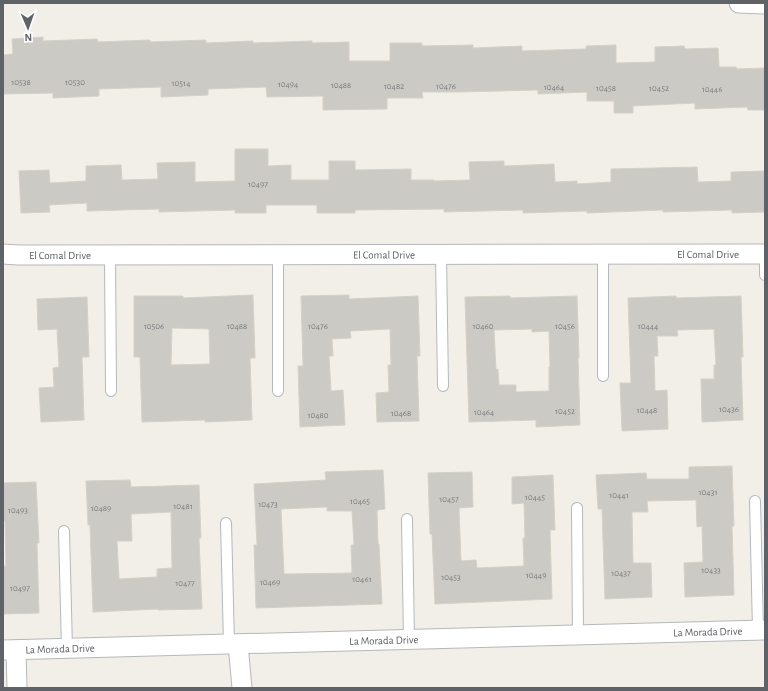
<svg xmlns="http://www.w3.org/2000/svg" width="768" height="691" font-family="'Alegreya Sans',sans-serif">
<rect width="100%" height="100%" fill="#f1efe8"/>
<path fill="#cccac5" stroke="#d6d1c6" fill-rule="evenodd" d="M43 37V41L97 39 98 42 150 40V42L206 40V43L253 41V43L312 41V43L349 42V61H390V43H422V46L473 45V48L522 46V51L586 49V46L616 45V63L655 62V47L684 46 685 49 718 48 719 67H736L737 69 765 68V110H748L747 107 695 109V103L633 106V113H614V101H587V92L538 94V90L460 92H422L423 98H387V109L323 110V96L267 97 266 87 208 89V95L161 97V87L99 89V96L53 98V93L3 94V55L13 54 12 39Z
M235 149H268V166L291 165V180H329V161H355V170L411 169V180H434V181L470 180 469 162 504 161V166L554 164 555 182 577 181V184L611 182V169L697 167 698 182 731 181V172L765 171V212L732 213V210L663 212V210L587 213V211L523 213V210L444 212V209L355 210V213H317V205H266V213H235V210L159 212V209L87 211V203L49 205 50 212 21 213 19 171 49 170 50 183 86 181V166L121 165 122 180 158 179 157 163 195 162V182L235 181Z
M253 295 255 358H250L252 420 205 422V420L142 422 140 357H134V296H183V298ZM172 328 209 329 210 364 171 365Z
M349 295V299L418 296 420 356H417L419 421 377 422 376 393 389 392 388 365H391L390 329 350 331 351 338 332 339 333 356H329L331 391 343 390 345 425 300 427 298 366H303L301 296Z
M510 296V298L577 296 579 358H578L580 425 536 427V420L469 422 465 297ZM532 329V332L549 331 550 367H549V391L516 392V385H499L498 369 496 370 494 330Z
M676 296V298L741 296 743 357H741L743 420 702 422 701 379H714V365H716L714 329 677 330 678 336H657L658 356H654L655 391 667 390 668 429 622 431 620 383H631L628 298Z
M87 297 89 357H82L84 420 41 422 39 388 54 387 53 368 59 367 57 329 38 330 37 299Z
M732 466 734 526H732L734 595 685 597 684 563 703 562 702 526 697 527 696 500 647 501 648 512H632L633 563H651L652 597 605 599 602 509H598L596 475 646 473 647 479H689V467Z
M383 470 385 509 377 510 378 544H379L382 604 256 608 254 545H257L254 484 326 480 325 472ZM327 507V511H352L354 545H351L352 573 284 574 281 509Z
M472 472 473 507 459 508 461 561 476 560 477 568 524 566 523 538H525L524 503 512 504V477L553 475 555 530H550L552 599 435 604 432 534H430L428 473Z
M130 480 131 487 199 485 201 538H199L202 609 158 610V609L93 612 90 525H88L86 481ZM171 512 172 568 157 569V577L119 579 117 541H132L131 514Z
M36 482 39 543H37L39 613 3 614V566H6L5 521H3V483Z"/>
<g fill="none" stroke-linecap="round" stroke-linejoin="round">
<g stroke="#b5b8bc" stroke-width="12">
<path id="lane" d="M765 254V275
M110 255 111 391
M278 255V391
M441 255 443 386
M603 376V255
M755 501 758 630
M577 508 578 635
M407 519 409 640
M226 523 229 644
M64 531 67 649"/>
</g>
<g stroke="#b5b8bc" stroke-width="21">
<g id="street">
<path d="M739 3 765 4"/>
<path id="s1" d="M3 254 18 255 765 254"/>
<path d="M238 644 242 688"/>
<path id="s2" d="M3 650 765 630"/>
<path d="M16 650 17 688"/>
</g>
</g>
<use href="#lane" stroke="#fff" stroke-width="10"/>
<use href="#street" stroke="#fff" stroke-width="19"/>
</g>
<g text-anchor="middle" stroke-width="3.5" stroke-linejoin="round" paint-order="stroke">
<g font-size="9" fill="#7a7d7f">
<text x="21" y="85">10538</text>
<text x="75" y="85">10530</text>
<text x="181" y="86">10514</text>
<text x="288" y="87">10494</text>
<text x="341" y="88">10488</text>
<text x="394" y="89">10482</text>
<text x="446" y="89">10476</text>
<text x="554" y="90">10464</text>
<text x="606" y="91">10458</text>
<text x="659" y="91">10452</text>
<text x="712" y="92">10446</text>
<text x="258" y="187">10497</text>
<text x="154" y="329">10506</text>
<text x="237" y="329">10488</text>
<text x="318" y="329">10476</text>
<text x="483" y="329">10460</text>
<text x="565" y="329">10456</text>
<text x="648" y="329">10444</text>
<text x="729" y="412">10436</text>
<text x="647" y="413">10448</text>
<text x="565" y="414">10452</text>
<text x="484" y="415">10464</text>
<text x="401" y="416">10468</text>
<text x="318" y="418">10480</text>
<text x="708" y="495">10431</text>
<text x="619" y="498">10441</text>
<text x="535" y="500">10445</text>
<text x="449" y="502">10457</text>
<text x="360" y="504">10465</text>
<text x="268" y="507">10473</text>
<text x="183" y="509">10481</text>
<text x="101" y="511">10489</text>
<text x="18" y="513">10493</text>
<text x="711" y="573">10433</text>
<text x="621" y="576">10437</text>
<text x="536" y="578">10449</text>
<text x="451" y="580">10453</text>
<text x="362" y="582">10461</text>
<text x="270" y="585">10469</text>
<text x="185" y="586">10477</text>
<text x="20" y="591">10497</text>
</g>
<g font-size="11" fill="#5f6368" stroke="#fff">
<text dy="4" stroke="none"><textPath href="#s1" startOffset="705">El Comal Drive</textPath></text>
<text dy="4" stroke="none"><textPath href="#s1" startOffset="57">El Comal Drive</textPath></text>
<text dy="4" stroke="none"><textPath href="#s1" startOffset="381">El Comal Drive</textPath></text>
<text dy="4" stroke="none"><textPath href="#s2" startOffset="705">La Morada Drive</textPath></text>
<text dy="4" stroke="none"><textPath href="#s2" startOffset="381">La Morada Drive</textPath></text>
<text dy="4" stroke="none"><textPath href="#s2" startOffset="57">La Morada Drive</textPath></text>
</g>
</g>
<rect width="768" height="691" fill="none" stroke="#5f6368" stroke-width="8"/>
<g transform="translate(28 28) rotate(178)" stroke="#ffffff" stroke-width="3" paint-order="stroke">
<path d="M0-3L7 15L0 10L-7 15Z" fill="#5f6368"/>
<text y="-6" font-size="11" font-weight="bold" text-anchor="middle" fill="#5f6368">N</text>
</g>
</svg>
